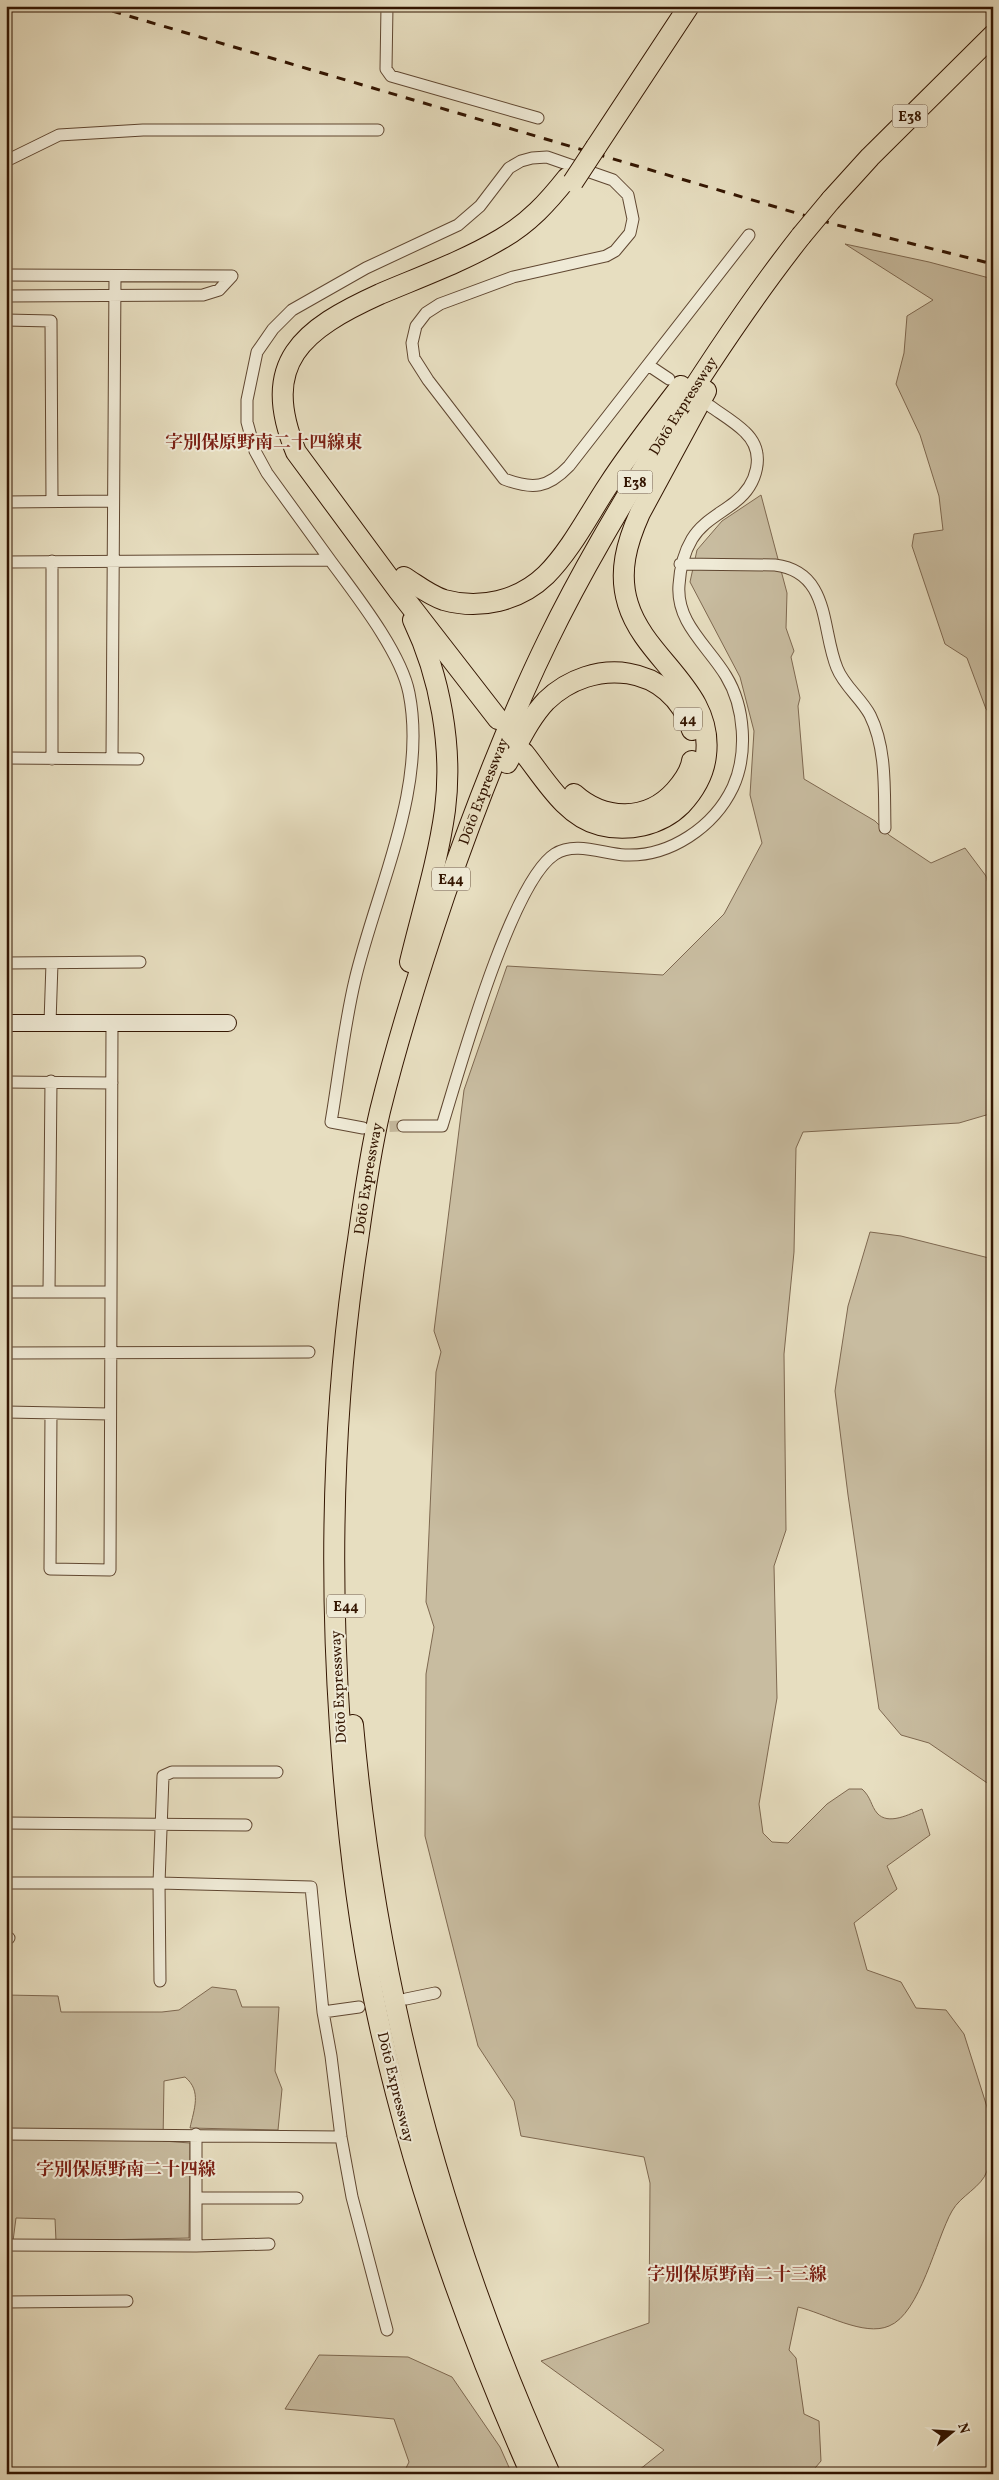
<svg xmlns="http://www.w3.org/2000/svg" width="999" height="2480" font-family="Vollkorn,'Noto Serif JP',serif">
<rect width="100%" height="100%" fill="#e7dec0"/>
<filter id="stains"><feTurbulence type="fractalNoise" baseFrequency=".004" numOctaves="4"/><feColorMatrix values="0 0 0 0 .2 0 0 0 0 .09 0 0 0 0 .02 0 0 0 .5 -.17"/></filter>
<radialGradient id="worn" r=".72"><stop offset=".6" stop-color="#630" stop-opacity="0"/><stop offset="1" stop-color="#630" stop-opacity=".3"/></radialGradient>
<path fill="#c8bca0" stroke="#7e6850" d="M845 244 929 262 993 279V717L986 709 967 658 945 644 912 546 914 534 943 530 939 496 920 435 896 384 904 353 907 316 933 300Z
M761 495 787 593 786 628 794 651 791 657 800 698 798 706 804 779 875 821 889 835 931 863 965 848 986 876 993 903V1113L959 1123 803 1132 796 1148 794 1252 784 1354 786 1530 774 1566 777 1698 759 1804 763 1833 772 1842 788 1843 827 1804 849 1789H862C871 1797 871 1806 877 1813 888 1826 910 1814 922 1809L930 1835 887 1866 897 1889 854 1923 867 1970 901 1982 916 2008 946 2010 964 2034 993 2126C993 2141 992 2157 987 2171 982 2187 960 2196 952 2211 936 2239 920 2314 889 2326 864 2337 824 2313 798 2307L789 2350 796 2358 804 2414 819 2421 821 2461 810 2474H634L664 2450 541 2361 649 2323 650 2183 644 2157 521 2136 514 2101 478 2046 425 1836 426 1674 434 1627 426 1602 436 1372 441 1352 434 1331 464 1090 507 966 663 975 724 914 762 843 750 795 754 731 740 677 690 582 697 550 722 521Z
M870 1232 901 1236 993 1259V1787L929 1743 901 1735 879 1709 848 1495 835 1391 848 1306Z
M212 1987 236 1990 242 2007H279L275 2071 282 2089 278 2130 190 2128C194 2109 202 2091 185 2077L164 2081 163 2141 190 2143 189 2238 56 2241 55 2219 16 2218 13 2241 6 2240V1995L58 1996 61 2012H162L179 2010Z
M319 2355 408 2357 452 2377 500 2447 512 2474H403L409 2462 394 2419 285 2409Z"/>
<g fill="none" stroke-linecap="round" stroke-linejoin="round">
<path stroke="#c3b69a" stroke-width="11" stroke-dasharray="11 5.5" stroke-linecap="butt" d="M373 1127 403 1126"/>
<g stroke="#604731" stroke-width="13">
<path id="street" d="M387 6 386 69 391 76 538 118
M6 161 59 135 143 130H378
M6 275 232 276
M6 296 203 295 219 290 232 276
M6 320 51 321 52 501
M648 365 669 379
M6 502 113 501
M330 560 267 473 255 451 247 422V400L257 352 273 329 292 310 366 268 458 225 480 206 509 168 521 161 532 158 547 157 613 180 628 195 633 219 630 233 615 251 606 256 513 277 440 304 426 313 416 326 412 343 414 358 428 380 504 479C533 490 548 488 569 466L749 235
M6 562 330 560C355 594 401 652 409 693 428 788 376 890 355 980 344 1026 339 1075 331 1122L363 1128
M680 564 775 565C831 572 821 630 837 668 844 686 861 698 870 715 887 749 884 791 885 828
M6 758 138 759
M112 758 115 276
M52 759V561
M6 963 140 962
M50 1023 52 963
M6 1082 112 1083
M403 1126H442C459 1071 511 882 555 854 575 841 604 854 625 855 670 857 714 827 733 787 748 754 745 707 726 676 708 646 676 623 679 585 680 568 683 554 692 539 702 522 720 514 735 502 757 485 767 453 745 432 735 422 721 414 710 406
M6 1292H110
M49 1292 51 1081
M6 1353 309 1352
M6 1412 110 1414
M51 1413 50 1569 110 1570 112 1024
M6 1823 246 1825
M6 1883H159L311 1887 323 2012 331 2056 341 2137 352 2197 387 2330
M6 1938H9
M160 1981 159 1883 163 1776 172 1772H277
M406 1999 435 1993
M323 2012 359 2007
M6 2134 341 2137
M196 2198H297
M6 2245 196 2246 269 2244
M196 2246V2134
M6 2302 127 2301"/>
</g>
<g stroke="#331501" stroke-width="18">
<path id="secondary" d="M6 1023H228"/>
</g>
<g stroke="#331501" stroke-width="22">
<g id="highway">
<path d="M596 147 689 6"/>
<path d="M831 200 870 157 993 35"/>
<path d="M404 577C417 585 429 595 444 600 480 610 519 601 546 575 571 550 589 514 609 484 631 450 656 419 681 386"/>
<path d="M498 719 398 590 296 452C259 362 303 329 380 294 420 277 464 261 501 239 529 223 548 202 567 178"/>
<path d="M524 753C544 778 566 817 600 825 627 832 660 826 681 805 694 791 704 775 706 755 714 690 645 660 628 604 618 572 627 542 640 513L706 391"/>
<path d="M507 763C519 742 529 719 546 701 592 656 671 663 692 730"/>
<path d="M574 794C604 821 647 822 675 791 683 782 690 773 692 761"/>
<path d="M410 962C422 912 438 861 445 810 453 747 440 676 413 620"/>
<path d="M353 1725C376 1984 443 2237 550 2474"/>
<path id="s1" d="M531 2474C463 2321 408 2163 374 1999 356 1910 346 1818 340 1727 329 1565 333 1401 358 1240 364 1197 370 1153 380 1111 398 1038 421 965 445 894 475 808 508 722 548 640 581 572 620 507 659 443 703 372 749 302 801 236"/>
</g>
</g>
<use href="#street" stroke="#efead6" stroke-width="11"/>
<use href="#secondary" stroke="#efead6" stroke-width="16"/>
<use href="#highway" stroke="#e7dec0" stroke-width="20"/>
<path stroke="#331501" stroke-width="3" stroke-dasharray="9 9" stroke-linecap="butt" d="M95 6 837 225 993 264"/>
<g stroke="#331501" stroke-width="22" stroke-linecap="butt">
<path id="highway-bridge" d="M573 182 596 147
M801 236 831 200"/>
</g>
<use href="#highway-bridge" stroke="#e7dec0" stroke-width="20"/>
</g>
<g text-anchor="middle" stroke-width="4" stroke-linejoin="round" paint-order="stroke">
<g fill="#efead6" stroke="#6b5541" stroke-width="1">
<rect x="892.5" y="104.5" width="35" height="23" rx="4"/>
<rect x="617.5" y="470.5" width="35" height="23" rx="4"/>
<rect x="674" y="707.5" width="28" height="23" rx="4"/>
<rect x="432" y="867.5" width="38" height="23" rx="4"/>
<rect x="327" y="1594.5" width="38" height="23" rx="4"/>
</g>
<g font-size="14" font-weight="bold" fill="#331501">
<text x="910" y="121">E38</text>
<text x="635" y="487">E38</text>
<text x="688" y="724">44</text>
<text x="451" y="884">E44</text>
<text x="346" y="1611">E44</text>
</g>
<g font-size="15" fill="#331501" stroke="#efead6">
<text dy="5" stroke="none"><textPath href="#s1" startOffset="2166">Dōtō Expressway</textPath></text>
<text dy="5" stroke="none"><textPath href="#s1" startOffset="1731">Dōtō Expressway</textPath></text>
<text dy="5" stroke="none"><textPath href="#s1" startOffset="1326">Dōtō Expressway</textPath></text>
<text transform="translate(338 1687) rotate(-93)" y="5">Dōtō Expressway</text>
<text transform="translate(396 2087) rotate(76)" y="5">Dōtō Expressway</text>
</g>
<g font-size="18" font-weight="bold" fill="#7a1f14" stroke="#efead6">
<text x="264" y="448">字別保原野南二十四線東</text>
<text x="126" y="2175">字別保原野南二十四線</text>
<text x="737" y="2280">字別保原野南二十三線</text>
</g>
</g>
<rect width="999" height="2480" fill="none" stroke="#e7dec0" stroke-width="25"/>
<rect x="8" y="8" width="984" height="2465" fill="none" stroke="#331501" stroke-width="2.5"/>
<rect x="12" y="12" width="974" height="2455" fill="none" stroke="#331501"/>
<g transform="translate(952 2432) rotate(72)" stroke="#efead6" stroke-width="4" paint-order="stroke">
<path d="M0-4L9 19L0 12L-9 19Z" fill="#331501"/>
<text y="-8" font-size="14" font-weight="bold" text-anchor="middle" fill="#331501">N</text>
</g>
<rect width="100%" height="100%" filter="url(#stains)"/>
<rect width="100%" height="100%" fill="url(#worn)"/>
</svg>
